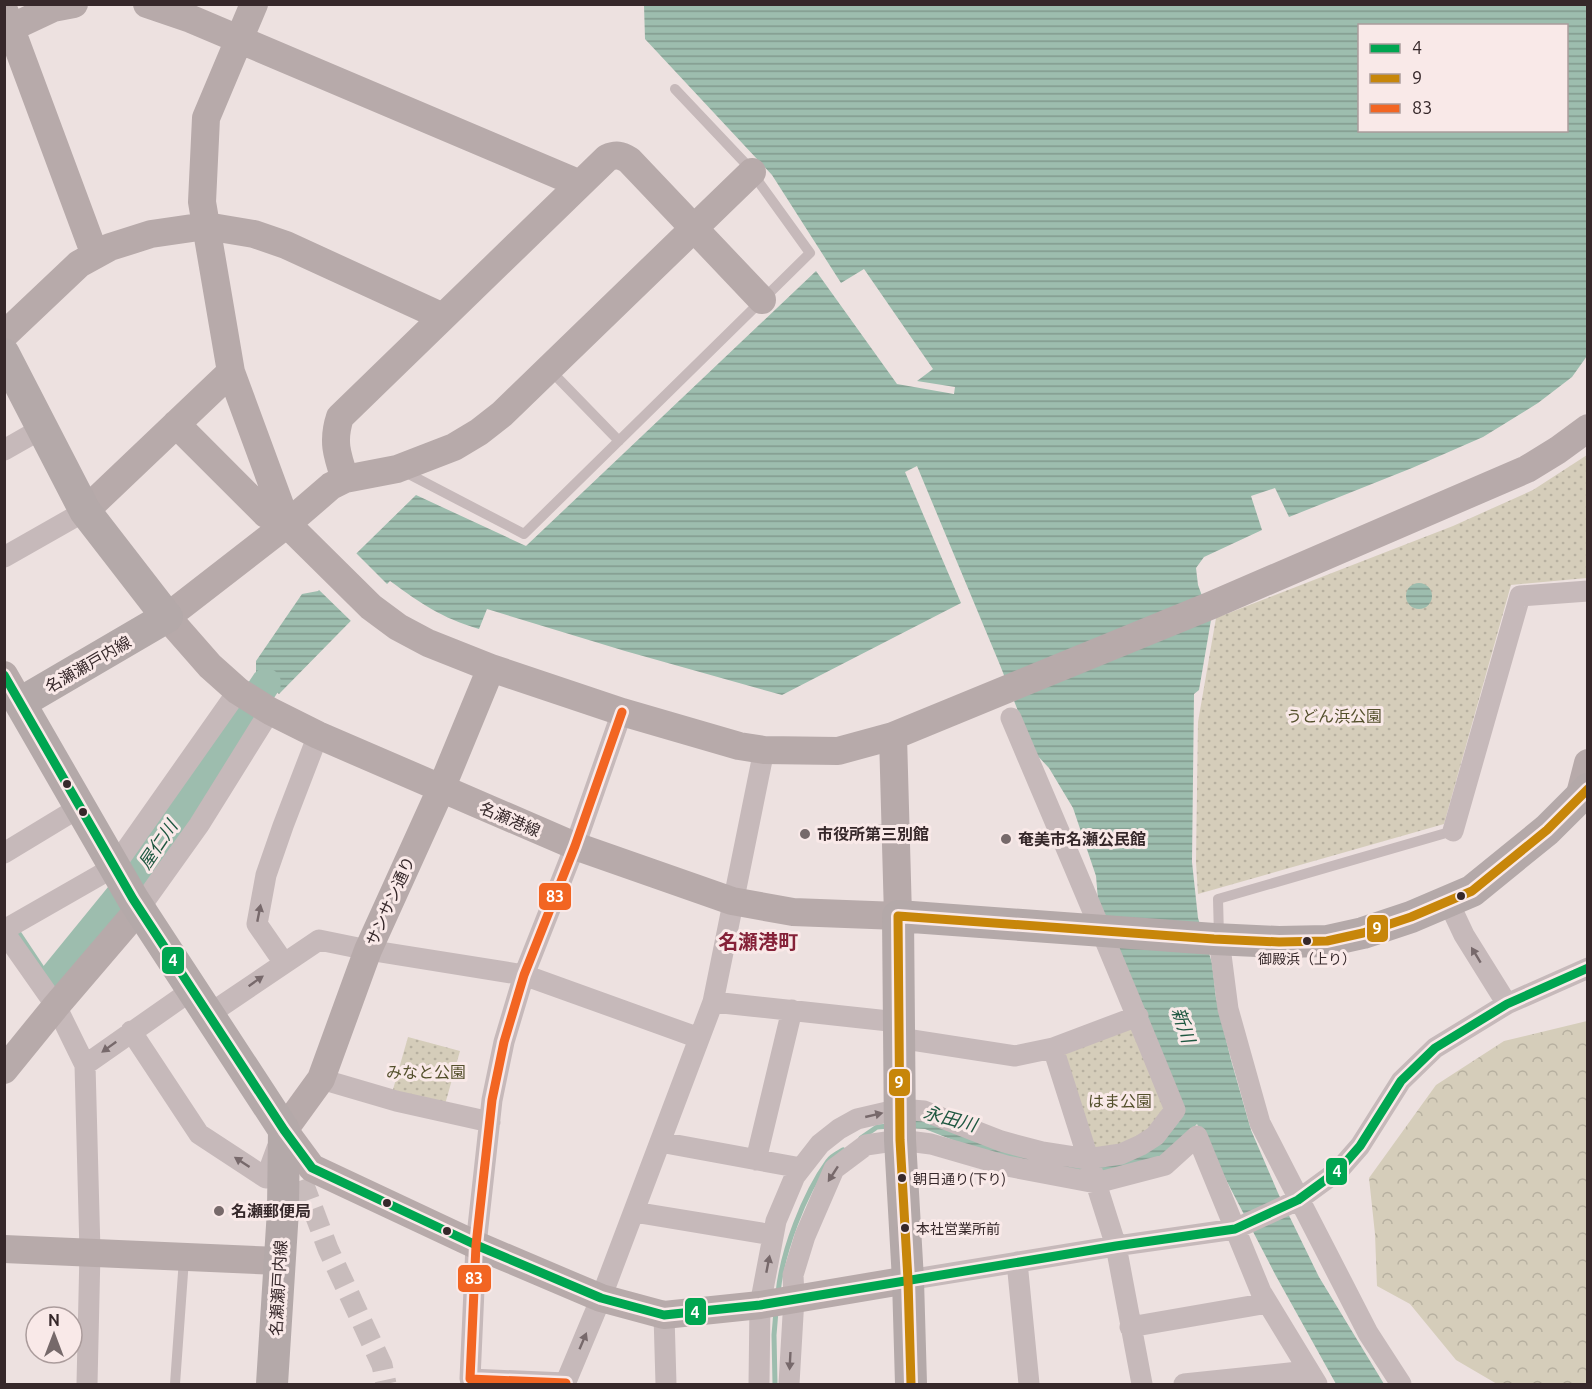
<svg xmlns="http://www.w3.org/2000/svg" width="1592" height="1389" font-family="Ubuntu,'Noto Sans JP',sans-serif">
<defs>
<pattern id="forest-crowns" width="20" height="18" patternUnits="userSpaceOnUse" patternTransform="scale(1.5)"><rect width="20" height="18" fill="#d5cdba"/><path d="M2 6a3 3 0 1 1 6 0M12 15a3 3 0 1 1 6 0" fill="none" stroke="#b7b0a0"/></pattern>
<pattern id="park-dots" width="8" height="8" patternUnits="userSpaceOnUse" patternTransform="scale(1.5)"><rect width="8" height="8" fill="#d5cdba"/><path d="M2 2h.1M6 6h.1" fill="none" stroke="#b7b0a0" stroke-width="1.8" stroke-linecap="round"/></pattern>
<pattern id="water-rules" width="6" height="5" patternUnits="userSpaceOnUse" patternTransform="scale(1.5)"><rect width="6" height="5" fill="#9dbdae"/><path d="M0 2.5h6" fill="none" stroke="#819a8e"/></pattern>
</defs>
<rect width="100%" height="100%" fill="#ede1e0"/>
<path fill="url(#forest-crowns)" d="M1587 1021V1384H1497L1456 1360 1410 1304 1377 1286 1375 1234 1369 1178 1436 1085 1504 1041Z"/>
<path fill="url(#park-dots)" d="M1587 455V578L1511 585 1444 824 1198 894 1196 862 1198 722 1216 618 1453 526 1533 490Z
M1133 1025 1168 1107 1154 1131 1098 1155 1062 1053Z
M408 1037 460 1051 444 1108 392 1093Z"/>
<path fill="url(#water-rules)" fill-rule="evenodd" d="M644 5H1587V356L1572 377 1538 403 1483 437 1412 468 1289 517 1275 488 1251 496 1262 530 1204 557 1196 568 1198 585 1211 620 1199 690 1194 694 1192 862 1198 918 1212 963 1216 998 1231 1060 1251 1130 1278 1193 1319 1277 1384 1384H1336L1276 1276 1197 1124 1167 1155 1109 1177 998 1158 925 1129 906 1128 905 1113 1104 1161 1183 1104 1099 911 1096 876 1073 808 1049 768 1034 752 1000 665 917 466 905 472 961 603 782 695 625 651 487 609 479 629C440 617 423 605 390 581L279 694 256 675V661L302 594 318 591 416 495 526 546 816 271 897 384 954 394 955 387 917 381 933 369 864 269 841 283 772 175 645 39ZM1360 26H1566V130H1360Z
M1406 596a13 13 0 1 1 26 0a13 13 0 1 1-26 0Z"/>
<path fill="#ede1e0" d="M354 551 389 586 353 623 317 588Z"/>
<g fill="none" stroke-linecap="round" stroke-linejoin="round">
<path stroke="#9dbdae" stroke-width="5" d="M16 929 44 971 54 977
M861 1138 877 1127 890 1126
M778 1293C782 1252 804 1194 828 1161 831 1156 838 1153 843 1150
M775 1384 774 1335 776 1311"/>
<path stroke="#9dbdae" stroke-width="30" d="M54 977 138 874 266 683"/>
<path stroke="#c8bcbc" stroke-width="21" stroke-dasharray="21 10" stroke-linecap="butt" d="M291 1151 328 1249 382 1365 386 1384"/>
<path stroke="#c6b9ba" stroke-width="10" d="M550 370 619 441
M403 471 524 534 810 253 745 163 675 89
M852 830 895 829
M1219 936 1218 899 1453 831
M175 1384 184 1259"/>
<path stroke="#c6b9ba" stroke-width="21" d="M4 450 41 429
M4 557 85 511
M1453 831 1520 596 1588 591
M4 853 80 807
M1448 901 1464 935 1507 1004
M139 909 199 825 270 711
M4 930 114 867 238 691
M4 932 56 1006 85 1065 90 1252 87 1384
M1219 939 1228 1009 1260 1123 1368 1333 1401 1384
M284 963 257 924 266 875 283 826 318 735
M713 1002 898 1022
M208 1015 319 940 368 950 524 975 699 1038
M131 1031 199 1134 266 1178 277 1148
M899 1038 1015 1056 1053 1048 1138 1016
M1053 1048 1116 1246 1142 1384
M85 1065 192 990
M321 1079 396 1101 490 1122
M660 1142 801 1168
M756 1160 792 1010
M634 1212 773 1235
M1017 1262 1029 1384
M908 1280 1116 1246 1235 1229 1298 1200 1339 1170 1360 1146 1401 1081 1435 1048 1507 1004 1588 968
M664 1315 666 1384
M1130 1327 1268 1303
M566 1383 470 1379 476 1245 492 1100 504 1042 524 975 575 846 622 712
M565 1384 601 1298 713 1002 764 750
M759 1384 760 1305 776 1221 795 1176 820 1144 839 1129 857 1119 900 1109 924 1111 1001 1141 1042 1152 1087 1159 1121 1154 1141 1145 1155 1136 1175 1110C1122 978 1066 848 1011 718
M789 1384 794 1298 793 1275 805 1236 834 1169 866 1145 900 1140 931 1144 1007 1166 1096 1183 1165 1165 1197 1136 1261 1292 1317 1384
M1184 1384 1308 1371"/>
<path stroke="#b7aaaa" stroke-width="28" d="M147 4 191 19 580 184
M254 4 206 118 202 202 231 372 287 524 371 607 398 627 428 643 491 668 622 712 739 746 764 750 838 751 893 736 1212 605 1527 469 1558 450 1588 428
M4 10 95 255
M4 31 53 8 74 4
M752 172 502 414 479 432 454 447 397 469 345 479 331 486 287 524 167 617 210 666 238 691 270 711 318 735 575 846 732 901 793 912 898 916 893 736
M4 335 79 264 110 247 151 234 206 226 254 234 286 245 443 317
M176 424 266 514
M345 479C337 455 332 441 340 417L607 158C616 154 621 155 629 160L762 300
M85 511 231 372
M491 668 441 789 368 950 321 1079 284 1130 312 1168 476 1245 601 1298 664 1315 760 1305 908 1280
M4 675 20 703
M1579 798 1588 763
M4 1070 56 1006 139 909
M4 1249 279 1261"/>
<path stroke="#b4a9a9" stroke-width="32" d="M4 354 85 511 167 617 20 703 133 899 284 1130 283 1210 272 1384
M911 1384 908 1280 900 1140 898 916 1214 939 1279 942 1327 941 1363 933 1411 917 1472 891 1547 830 1588 789"/>
<g stroke="#f9e9e8" stroke-width="14">
<path id="bus-1" d="M4 675 133 899 284 1130 312 1168 476 1245 601 1298 664 1315 760 1305 1116 1246 1235 1229 1298 1200 1339 1170 1360 1146 1401 1081 1435 1048 1507 1004 1588 968"/>
</g>
<g stroke="#f9e9e8" stroke-width="14">
<path id="bus-2" d="M911 1384 908 1280 900 1140 898 916 1214 939 1279 942 1327 941 1363 933 1411 917 1472 891 1547 830 1588 789"/>
</g>
<g stroke="#f9e9e8" stroke-width="14">
<path id="bus-3" d="M566 1383 470 1379 476 1245 492 1100 504 1042 524 975 575 846 622 712"/>
</g>
<use href="#bus-1" stroke="#00a651" stroke-width="9"/>
<use href="#bus-2" stroke="#c7860a" stroke-width="9"/>
<use href="#bus-3" stroke="#f26522" stroke-width="9"/>
</g>
<defs><path id="oneway-solid" d="M-6-.8H1V-3.2L6.5 0L1 3.2V.8H-6Z" transform="scale(1.5)"/></defs>
<g fill="#77696b">
<use href="#oneway-solid" transform="translate(259 913) rotate(-79)"/>
<use href="#oneway-solid" transform="translate(1476 955) rotate(-121)"/>
<use href="#oneway-solid" transform="translate(256 981) rotate(-35)"/>
<use href="#oneway-solid" transform="translate(109 1047) rotate(144)"/>
<use href="#oneway-solid" transform="translate(874 1115) rotate(-13)"/>
<use href="#oneway-solid" transform="translate(242 1162) rotate(-147)"/>
<use href="#oneway-solid" transform="translate(833 1174) rotate(123)"/>
<use href="#oneway-solid" transform="translate(768 1264) rotate(-79)"/>
<use href="#oneway-solid" transform="translate(583 1341) rotate(-67)"/>
<use href="#oneway-solid" transform="translate(790 1361) rotate(93)"/>
</g>
<g fill="#36282a" stroke="#f9e9e8" stroke-width="2">
<circle cx="67" cy="784" r="5"/>
<circle cx="83" cy="812" r="5"/>
<circle cx="1461" cy="896" r="5"/>
<circle cx="1307" cy="941" r="5"/>
<circle cx="902" cy="1178" r="5"/>
<circle cx="387" cy="1203" r="5"/>
<circle cx="905" cy="1228" r="5"/>
<circle cx="447" cy="1231" r="5"/>
</g>
<g fill="#76696a" stroke="#f9e9e8" stroke-width="2">
<circle cx="805" cy="834" r="6"/>
<circle cx="1006" cy="839" r="6"/>
<circle cx="219" cy="1211" r="6"/>
</g>
<g text-anchor="middle" stroke-width="6" stroke-linejoin="round" paint-order="stroke">
<g font-size="14" fill="#36282a" stroke="#f9e9e8" text-anchor="start">
<text x="1307" y="964" text-anchor="middle">御殿浜（上り）</text>
<text x="913" y="1184">朝日通り(下り)</text>
<text x="916" y="1234">本社営業所前</text>
</g>
<g font-size="16" fill="#36282a" stroke="#f9e9e8">
<text transform="translate(88 664) rotate(-30)" y="6">名瀬瀬戸内線</text>
<text transform="translate(510 819) rotate(23)" y="6">名瀬港線</text>
<text transform="translate(390 901) rotate(-66)" y="6">サンサン通り</text>
<text transform="translate(278 1288) rotate(-87)" y="6">名瀬瀬戸内線</text>
</g>
<g font-size="16" fill="#54502c" stroke="#f9e9e8">
<text x="1334" y="722">うどん浜公園</text>
<text x="426" y="1078">みなと公園</text>
<text x="1120" y="1107">はま公園</text>
</g>
<g font-size="16" font-weight="bold" fill="#36282a" stroke="#f9e9e8" text-anchor="start">
<text x="817" y="840">市役所第三別館</text>
<text x="1018" y="845">奄美市名瀬公民館</text>
<text x="231" y="1217">名瀬郵便局</text>
</g>
<g font-size="18" font-style="italic" fill="#1e5740" stroke="#f9e9e8">
<text transform="translate(158 845) rotate(-56)" y="6">屋仁川</text>
<text transform="translate(1183 1025) rotate(71)" y="6">新川</text>
<text transform="translate(950 1119) rotate(15)" y="6">永田川</text>
</g>
<g font-size="20" font-weight="bold" fill="#852138" stroke="#f9e9e8">
<text x="758" y="949">名瀬港町</text>
</g>
</g>
<g stroke="#f9e9e8" stroke-width="2">
<rect x="538" y="882" width="34" height="29" rx="6" fill="#f26522"/>
<rect x="1366" y="914" width="23" height="29" rx="6" fill="#c7860a"/>
<rect x="161" y="946" width="24" height="29" rx="6" fill="#00a651"/>
<rect x="888" y="1068" width="23" height="29" rx="6" fill="#c7860a"/>
<rect x="1325" y="1157" width="23" height="29" rx="6" fill="#00a651"/>
<rect x="457" y="1264" width="35" height="29" rx="6" fill="#f26522"/>
<rect x="684" y="1297" width="23" height="29" rx="6" fill="#00a651"/>
</g>
<g font-size="16" text-anchor="middle" font-weight="bold" fill="#fff">
<text x="555" y="902">83</text>
<text x="1377" y="934">9</text>
<text x="173" y="966">4</text>
<text x="899" y="1088">9</text>
<text x="1337" y="1177">4</text>
<text x="474" y="1284">83</text>
<text x="695" y="1318">4</text>
</g>
<rect width="1592" height="1389" fill="none" stroke="#36282a" stroke-width="12"/>
<rect x="1358" y="24" width="210" height="108" fill="#f9e9e8" stroke="#ab9c9c" stroke-width="1.5"/>
<rect x="1370" y="44" width="30" height="9" fill="#00a651" stroke="#ab9c9c" stroke-width="1.5"/>
<text x="1412" y="54" font-size="18" fill="#36282a">4</text>
<rect x="1370" y="74" width="30" height="9" fill="#c7860a" stroke="#ab9c9c" stroke-width="1.5"/>
<text x="1412" y="84" font-size="18" fill="#36282a">9</text>
<rect x="1370" y="104" width="30" height="9" fill="#f26522" stroke="#ab9c9c" stroke-width="1.5"/>
<text x="1412" y="114" font-size="18" fill="#36282a">83</text>
<g transform="translate(54 1335)"><circle r="28" fill="#f9e9e8" stroke="#ab9c9c" stroke-width="1.5"/>
<path d="M0-4.5L10 22L0 15L-10 22Z" fill="#76696a"/>
<text y="-9" font-size="16" font-weight="bold" text-anchor="middle" fill="#36282a">N</text>
</g>
</svg>
